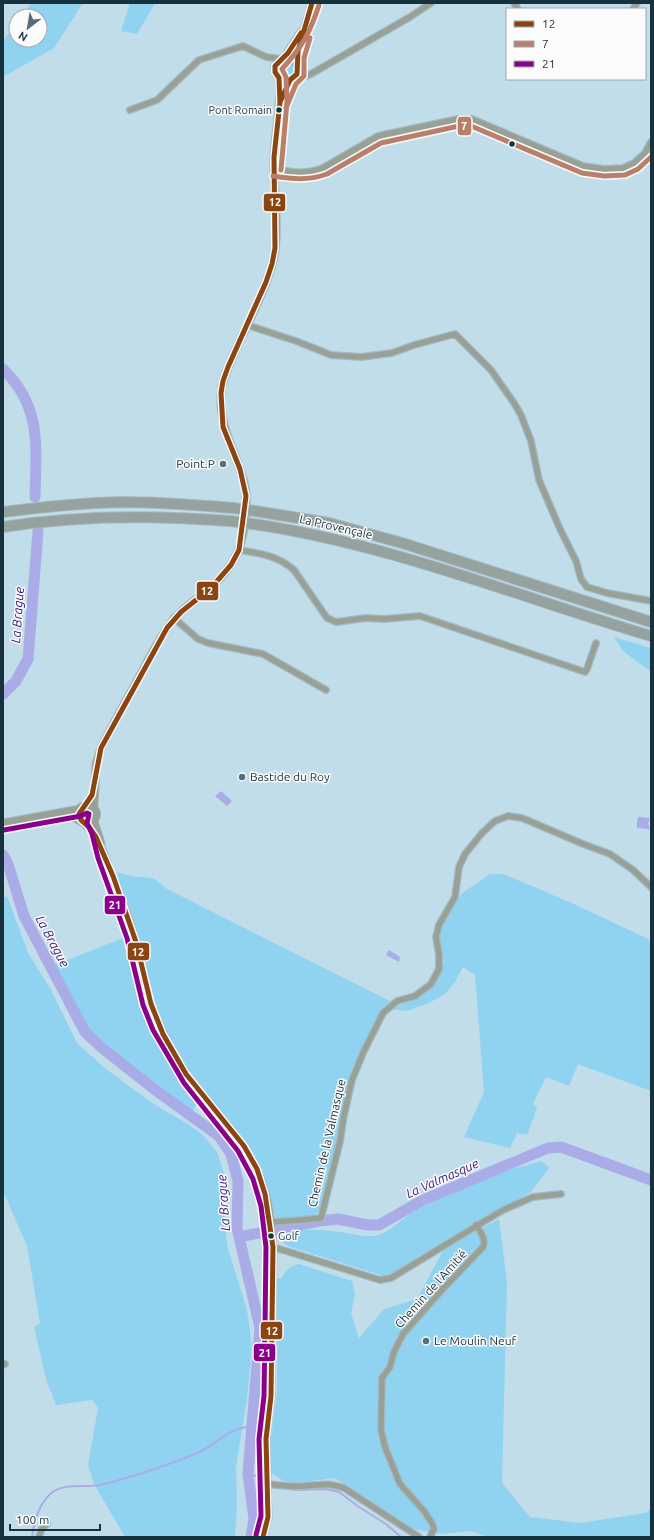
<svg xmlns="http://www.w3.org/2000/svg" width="654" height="1540" font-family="Ubuntu,sans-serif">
<rect width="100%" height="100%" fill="#c2ddea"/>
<path fill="#8fd3f0" d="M31 3H83L54 48 3 77V41L16 24V40H40V16H22Z
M130 3H155L137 34 121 31Z
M280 69a7 7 0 1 1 14 0a7 7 0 1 1-14 0Z
M614 637 651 648V672L623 651Z
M116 872C124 874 133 877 141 877 155 878 155 878 165 888L390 1001 383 1008 371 1034 354 1065 348 1084 322 1208C319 1211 316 1215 312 1216 304 1219 282 1222 275 1217L267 1185 256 1159 247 1145 187 1068 165 1029 155 1001 135 926Z
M490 874H503L574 904 648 939 651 943V1091L578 1064 569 1086 546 1077 533 1104 537 1108 527 1135 517 1133 510 1148 464 1137 484 1092 475 975 463 967 455 982 445 994 429 1003 407 1011 389 1009 414 999 438 975 444 961 438 933 445 918 461 894Z
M7 896 28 953 51 990 77 1043 106 1069 140 1094 157 1106 188 1124 203 1135 217 1152 225 1176 224 1206 227 1245 247 1310 252 1346 247 1398 236 1467 237 1507 235 1537H125L94 1484 88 1465 98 1408 92 1400 56 1405 46 1379 34 1327 40 1323 27 1246 3 1191V899Z
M128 936C135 967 141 1001 155 1030 167 1055 183 1078 200 1100L192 1112 184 1107 150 1082 90 1032 80 1017 55 965Z
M542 1161 549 1168 531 1192 419 1256 396 1271 384 1276 290 1247 283 1243 280 1238 281 1232C296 1226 336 1231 353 1234 359 1235 368 1237 374 1236 389 1234 404 1216 418 1209 457 1189 499 1171 542 1161Z
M499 1219 507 1283 502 1483 530 1517 580 1523 645 1513 651 1509V1537H488L471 1531 442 1534 413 1529 335 1478 295 1483 284 1481 275 1476 268 1470 270 1446 277 1391V1278L281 1279C285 1271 291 1265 299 1264L352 1281 355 1294 351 1313 359 1338 384 1309 417 1299 444 1249Z"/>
<path fill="#aaace7" d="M221 791 232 801 227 806 215 796Z
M638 817 649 818V820H650L648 823 650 829 637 828V822H639H637Z
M389 950 400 957 399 962 386 955Z"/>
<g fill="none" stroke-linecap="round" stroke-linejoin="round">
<path stroke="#aaace7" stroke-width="2" d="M248 1474 257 1476
M293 1490 326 1489 339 1492 359 1507 386 1524 401 1537
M32 1537C34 1521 40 1501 54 1491 67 1483 84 1488 99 1485 119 1481 140 1474 160 1467 174 1462 189 1457 203 1450 219 1442 232 1426 251 1427"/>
<path stroke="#aaace7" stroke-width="11" d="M3 369C42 407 36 446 35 497
M3 694 16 681 28 659 38 531
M3 855 8 864 24 916 85 1032 102 1048 154 1089 219 1136 231 1154 238 1181 237 1228 260 1328 248 1474 254 1519 251 1537
M239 1237 319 1221 338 1219 368 1225H379L423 1200 548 1148 561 1147 651 1180"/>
<g stroke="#a3bac4" stroke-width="8">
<path id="minor" d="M514 3 518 9
M633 9 637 3
M297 74 306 76 311 74 410 17 431 3
M130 110 157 100 199 60 243 46 266 57 281 59
M274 169C293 172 304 175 323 168L378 136 458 119H472L583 166 604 169 623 168 634 163 645 153 651 142
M247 325 296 341 331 355 361 357 392 353 414 345 455 334 491 370 514 403 521 415 531 441 539 480 560 529 576 561 581 579 587 587 607 593 651 601
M239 550C259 553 279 556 294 570L327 618 336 622 366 618 384 619 420 616 585 672 587 669 596 643
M174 618 198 639 208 643 263 654 326 690
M271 1222 302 1220 321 1218 340 1141 344 1115 352 1080 363 1053 383 1013 397 1001 415 996 431 984 439 969V955L436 937 439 925 455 897 459 867 465 854 482 833 495 821 508 816 522 818 583 844 610 854 633 870 651 887
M273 1247 380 1280 391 1278 503 1210 533 1197 561 1194
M3 1365 5 1364
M266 1484C279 1485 291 1487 304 1486 322 1485 326 1482 344 1488L419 1537
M39 1537 42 1528 47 1524
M430 1537 434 1529 432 1523 424 1511 400 1484 385 1447 381 1430 382 1378 390 1367 394 1352 403 1334 442 1290 483 1247C486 1239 481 1232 476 1225"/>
</g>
<g stroke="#a3bac4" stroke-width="9">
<path id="tertiary" d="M284 58 301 32
M297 64 290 58 281 59 275 66C274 77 286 87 295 78 301 72 297 64 297 57 299 39 308 21 312 3
M94 807 96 764 101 748C114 722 129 696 143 670 152 653 161 635 173 620 179 612 187 606 195 600 212 587 230 572 238 551 245 533 249 502 244 482 236 452 219 428 221 394 222 378 230 364 236 349 248 322 264 294 272 265 281 234 273 191 274 158 275 131 282 105 279 78
M57 813C69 815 79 818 87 826 99 837 105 856 110 871 119 893 128 915 134 937 141 959 143 983 151 1005 161 1031 173 1057 190 1080 214 1111 243 1139 259 1175 269 1198 271 1222 273 1247L271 1396 266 1439 268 1517 263 1537
M78 814 81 807C99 798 103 826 84 823
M94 821 101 843
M3 823 80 809"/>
</g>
<g stroke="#a3bac4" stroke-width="12">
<path id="motorway" d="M255 511 329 523 402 543 651 622
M3 512C42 507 82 503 122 502 159 502 196 505 233 508
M253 524C390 544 519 597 651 636
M3 527C78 515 154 515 230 521"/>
</g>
<use href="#minor" stroke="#99a196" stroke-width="5.5"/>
<use href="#tertiary" stroke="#99a196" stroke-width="7"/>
<use href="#motorway" stroke="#95a29e" stroke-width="10"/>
<g stroke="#a3bac4" stroke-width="12" stroke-linecap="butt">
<path id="motorway-bridge" d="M233 508 255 511
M230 521 253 524"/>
</g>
<use href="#motorway-bridge" stroke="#95a29e" stroke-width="10"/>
<g stroke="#fbfbfb" stroke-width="8">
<path id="bus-1" d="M280 104 279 78 275 72V66L288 53 301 33
M263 1537 268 1517 266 1439 271 1396 273 1247 265 1194 257 1169 244 1146 186 1074 163 1034 151 1004 136 942 113 876 96 837 89 827 81 820 79 814 92 795 101 748 167 628 181 612 211 588 231 565 239 550 246 496 240 469 223 427 221 393 223 381 228 367 266 282 272 264 275 248 274 157 280 102 290 80 297 74 298 51 312 3"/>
</g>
<g stroke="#fbfbfb" stroke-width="8">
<path id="bus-2" d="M286 108 296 84 304 76V58L310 38
M281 170 287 102 286 77 282 69C302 47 310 33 319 5
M273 176C292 179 308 181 327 174L381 143 459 126H471L582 173 604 176 625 175 638 169 651 157"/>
</g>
<g stroke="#fbfbfb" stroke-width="8">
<path id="bus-3" d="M4 830 81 816 87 813 89 814 87 823 92 834 98 858 127 938 143 1005 153 1030 184 1083 238 1151 253 1179 261 1206 266 1247 265 1329 264 1396 259 1439 261 1516 256 1535"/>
</g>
<use href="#bus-1" stroke="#8b4513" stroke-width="5"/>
<use href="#bus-2" stroke="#ba7f68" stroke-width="5"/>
<use href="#bus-3" stroke="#8b008b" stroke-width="5"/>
</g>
<g fill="#18323d" stroke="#fbfbfb" stroke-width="1.5">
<circle cx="279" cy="110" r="3.5"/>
<circle cx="512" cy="144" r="3.5"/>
<circle cx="271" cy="1236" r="3.5"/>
</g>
<g fill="#546e7a" stroke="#fbfbfb" stroke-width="1.5">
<circle cx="223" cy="464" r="4"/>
<circle cx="242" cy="777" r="4"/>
<circle cx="426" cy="1341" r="4"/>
</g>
<g text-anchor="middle" stroke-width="3" stroke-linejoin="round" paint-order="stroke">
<g font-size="11" fill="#18323d" stroke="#fbfbfb" text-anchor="end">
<text x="272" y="114">Pont Romain</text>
<text x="278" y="1240" text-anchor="start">Golf</text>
</g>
<g font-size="12" fill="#18323d" stroke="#fbfbfb" text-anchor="start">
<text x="215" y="468" text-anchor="end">Point.P</text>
<text x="250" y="781">Bastide du Roy</text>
<text x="434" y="1345">Le Moulin Neuf</text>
</g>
<g font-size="12" fill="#18323d" stroke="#fbfbfb">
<text transform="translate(336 527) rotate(13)" y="4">La Provençale</text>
<text transform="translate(327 1143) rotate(-77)" y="4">Chemin de la Valmasque</text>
<text transform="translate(431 1289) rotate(-48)" y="4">Chemin de l'Amitié</text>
</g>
<g font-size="13" font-style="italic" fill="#38217b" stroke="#fbfbfb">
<text transform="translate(17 615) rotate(-86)" y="5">La Brague</text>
<text transform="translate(53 941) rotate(62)" y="5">La Brague</text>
<text transform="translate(442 1178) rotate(-24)" y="5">La Valmasque</text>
<text transform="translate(223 1203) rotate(-94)" y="5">La Brague</text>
</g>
</g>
<g stroke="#fbfbfb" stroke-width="1.5">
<rect x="457" y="116" width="15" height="20" rx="4" fill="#ba7f68"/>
<rect x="263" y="193" width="23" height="19" rx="4" fill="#8b4513"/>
<rect x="196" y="581" width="23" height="20" rx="4" fill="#8b4513"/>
<rect x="104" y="895" width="22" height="20" rx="4" fill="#8b008b"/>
<rect x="127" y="942" width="23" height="19" rx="4" fill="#8b4513"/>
<rect x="260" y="1321" width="23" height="19" rx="4" fill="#8b4513"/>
<rect x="253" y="1343" width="23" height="19" rx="4" fill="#8b008b"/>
</g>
<g font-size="11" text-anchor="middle" font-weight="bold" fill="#fff">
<text x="464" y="130">7</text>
<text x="275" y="206">12</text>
<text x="207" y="595">12</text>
<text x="115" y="909">21</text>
<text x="138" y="956">12</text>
<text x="272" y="1335">12</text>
<text x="265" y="1357">21</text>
</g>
<rect width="654" height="1540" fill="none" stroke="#18323d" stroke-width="8"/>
<rect x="506" y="8" width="140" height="72" fill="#fbfbfb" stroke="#a0abaf"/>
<rect x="514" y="21" width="20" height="6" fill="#8b4513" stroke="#a0abaf"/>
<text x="542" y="28" font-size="12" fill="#18323d">12</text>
<rect x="514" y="41" width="20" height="6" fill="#ba7f68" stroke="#a0abaf"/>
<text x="542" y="48" font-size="12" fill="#18323d">7</text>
<rect x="514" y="61" width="20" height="6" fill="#8b008b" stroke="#a0abaf"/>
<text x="542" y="68" font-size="12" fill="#18323d">21</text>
<g transform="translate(28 28) rotate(211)"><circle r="19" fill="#fbfbfb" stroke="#a0abaf"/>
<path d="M0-3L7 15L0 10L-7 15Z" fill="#546e7a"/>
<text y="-6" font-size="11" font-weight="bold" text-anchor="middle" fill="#18323d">N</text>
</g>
<path d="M10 1524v6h90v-6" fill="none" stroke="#18323d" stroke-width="2"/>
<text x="16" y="1524" font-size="12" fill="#18323d" stroke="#fbfbfb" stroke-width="3" paint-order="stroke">100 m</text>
</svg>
